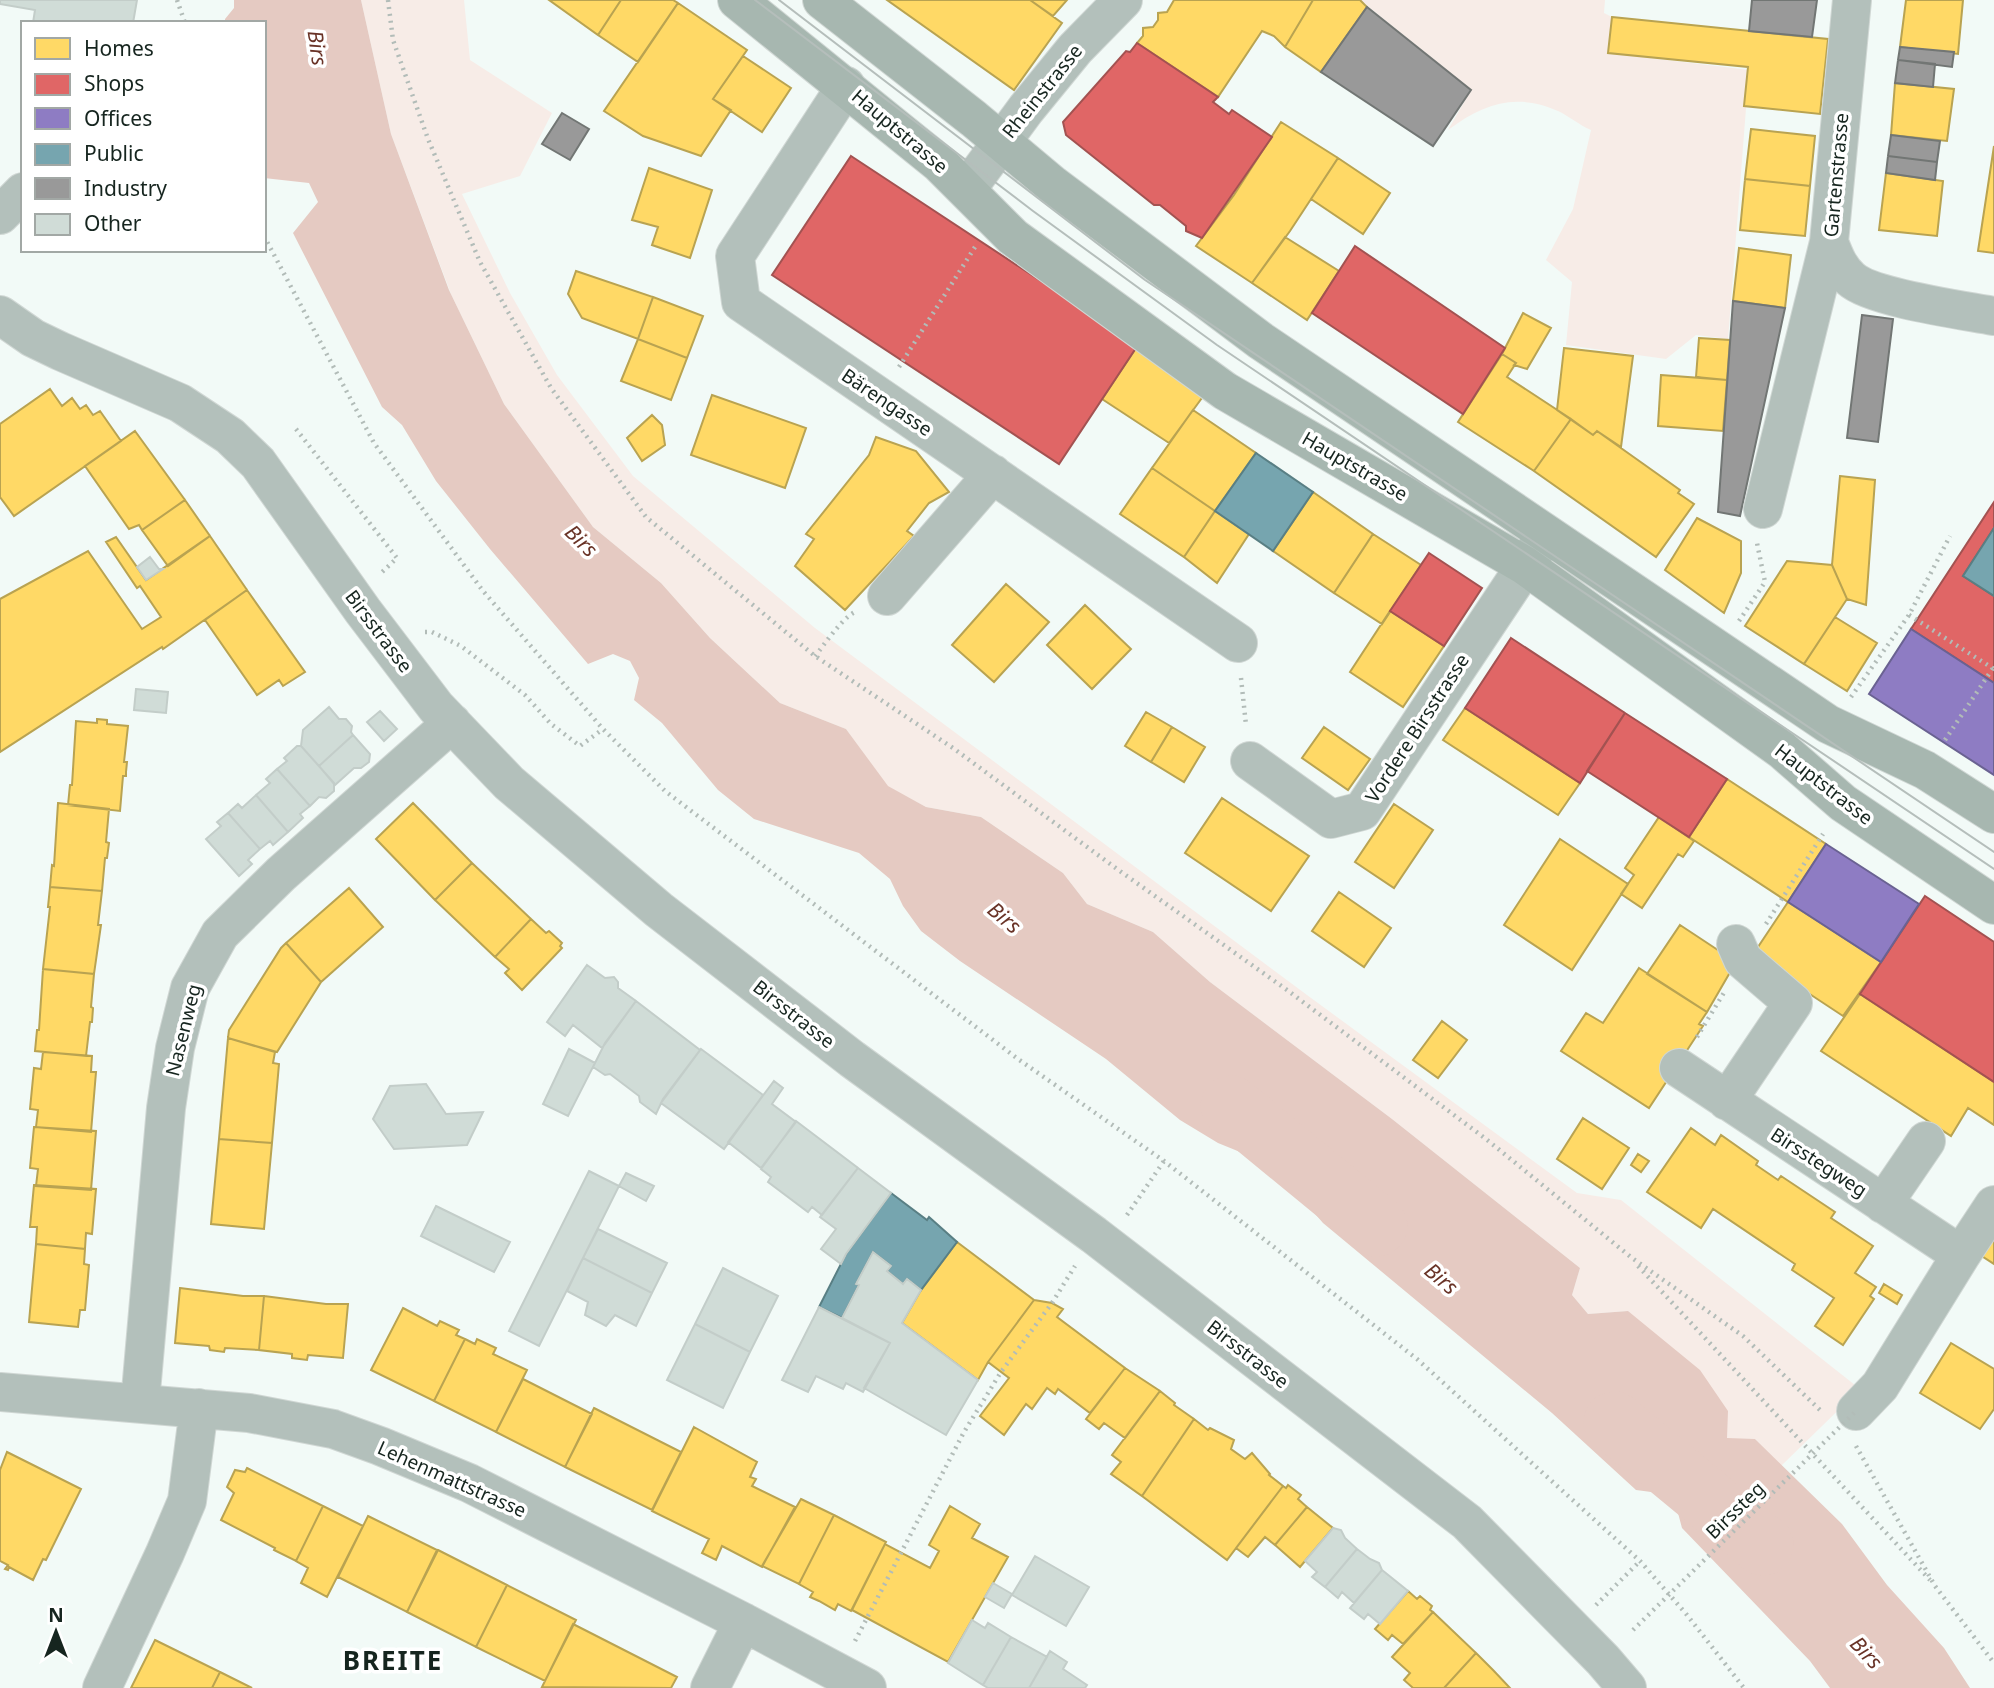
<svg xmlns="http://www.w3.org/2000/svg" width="1994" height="1688" font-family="'Noto Sans',sans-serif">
<rect width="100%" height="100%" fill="#f2faf7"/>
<path fill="#f7ece7" d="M361 0H464L470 60 552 113 520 176 462 194 510 293 557 375 633 476 815 628 1307 995 1577 1193 1621 1200 1860 1389 1781 1466 1755 1439H1727L1628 1311 1588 1314 1572 1295 1580 1268 1392 1119 1210 982 1153 932 1087 904 1063 873 981 817 926 807 887 786 846 729 780 703 710 638 661 583 593 527 504 404 451 294 391 134Z
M1360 0H1605L1604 13 1612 17 1609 53 1749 70 1728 339 1696 335 1666 359 1566 345 1572 282 1546 260 1573 209 1591 130C1579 125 1569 116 1558 111 1515 92 1483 104 1448 130L1471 90Z"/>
<path fill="#e5cac2" d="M234 0H361L391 134 449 290 504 404 593 527 661 583 710 638 780 703 846 729 888 786 926 807 981 817 1063 873 1087 904 1153 932 1210 982 1392 1119 1580 1268 1572 1295 1588 1314 1628 1311 1700 1370 1728 1411 1727 1438 1755 1439 1842 1524 1887 1585 1944 1648 1970 1688H1830L1810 1661 1682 1528 1678 1513 1689 1502 1705 1477 1690 1467 1659 1493 1636 1490 1552 1413 1323 1223 1297 1193 1327 1158 1317 1140 1282 1169 1218 1143 1180 1120 1106 1059 960 961 921 931 903 906 890 879 859 853 754 819 718 790 662 723 634 700 639 678 630 661 613 654 588 664 490 549 436 481 402 425 382 407 293 233 318 202 309 183 264 178V23H225V19L234 8Z"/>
<path fill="#ffd966" stroke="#b9a351" stroke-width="2" d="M549 0H621L598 35Z
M621 0H673L678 3 638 62 598 35Z
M887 0H1030L1062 23 1014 90Z
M1030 0H1067L1053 16Z
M1174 0H1313L1285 47 1274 36 1262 31 1218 97 1137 43 1143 36V28L1153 27 1158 20V13L1167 12Z
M1313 0H1360L1367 7 1321 72 1285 47Z
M1906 0H1963L1958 54 1900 47Z
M678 3 747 50 713 99 731 110 701 156 643 136 604 111Z
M1612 17 1828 39 1820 114 1744 106 1748 67 1608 53Z
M743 56 791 88 762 132 713 99Z
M1895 83 1954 89 1947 141 1891 135Z
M1281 122 1338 158 1290 231 1252 283 1196 246 1234 195Z
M1751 129 1815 136 1810 186 1745 179Z
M1994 146V253L1978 251Z
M1338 158 1390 193 1363 234 1311 199Z
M649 168 712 190 690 258 652 245 658 227 632 220Z
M1886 173 1943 181 1937 236 1879 230Z
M1745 179 1810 186 1805 236 1740 230Z
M1285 237 1339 271 1307 320 1252 283Z
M1739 248 1791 255 1785 308 1733 301Z
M576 271 653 297 638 339 582 318 568 294Z
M653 297 703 316 687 358 638 339Z
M1523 313 1551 328 1527 369 1514 365 1516 363 1502 354Z
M1699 338 1730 340 1727 380 1696 377Z
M638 339 687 358 671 400 621 381Z
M1138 345 1207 391 1169 443 1102 399Z
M1564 348 1633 356 1621 447 1597 431 1593 435 1557 410Z
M1502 354 1516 363 1507 377 1571 419 1534 471 1458 422Z
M1661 375 1727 380 1723 431 1658 426Z
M50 389 62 406 72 398 80 409 86 405 93 415 100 411 121 441 14 516 0 497V424Z
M712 395 806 428 785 488 691 455Z
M1193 410 1256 453 1215 511 1152 468Z
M652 415 662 425 665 445 642 461 627 438Z
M1571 419 1593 435 1597 431 1680 490 1678 493 1694 504 1656 557 1534 471Z
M135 431 185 500 142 530 139 525 129 529 85 466Z
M876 437 916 451 949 492 929 503 907 531 914 536 845 610 795 566 814 539 806 534 869 455Z
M1152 468 1215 511 1184 557 1120 514Z
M1840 476 1875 480 1866 605 1847 599 1832 565Z
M1313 492 1373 534 1334 593 1273 551Z
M185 500 210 536 168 566 142 530Z
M1215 511 1249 534 1217 583 1184 557Z
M1697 518 1741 541V573L1724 613 1665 570Z
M1373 534 1421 565 1382 624 1334 593Z
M210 536 247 590 163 649 162 647 0 752V599L88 551 142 629 161 617 140 586 137 588 106 542 116 537 146 580Z
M1787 561 1832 565 1847 599 1804 664 1745 626Z
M1006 584 1049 622 994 682 952 645Z
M247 590 305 672 283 686 279 680 257 695 205 620Z
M1085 605 1131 649 1092 689 1047 645Z
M1390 611 1444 646 1403 707 1350 672Z
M1835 617 1877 643 1847 691 1804 664Z
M1465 708 1580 783 1558 815 1443 740Z
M1146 712 1172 727 1151 762 1125 746Z
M97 719 107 720V724L128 726 124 762H127L126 772V776H123L120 811 68 805 70 785H72L76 721 97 723Z
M1172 727 1205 747 1184 782 1151 762Z
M1324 727 1370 759 1348 790 1302 758Z
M1727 779 1826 844 1788 902 1689 837Z
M1222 798 1309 856 1271 911 1185 853Z
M58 803 109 809 106 842 109 843 107 858H105L102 891 50 887 52 865 54 866Z
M413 803 472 863 435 900 376 839Z
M1394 804 1433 830 1394 888 1355 862Z
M1659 817 1694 841 1683 857 1678 854 1642 908 1621 894 1634 875 1625 868Z
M1560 839 1628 884 1572 970 1504 925Z
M472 863 531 919 495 957 435 900Z
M50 887 102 891 98 925H101L94 974 43 969 50 907H48Z
M349 888 383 927 321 982 286 943Z
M1339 892 1391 928 1364 967 1312 931Z
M1788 902 1881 962 1843 1016 1752 956Z
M531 919 546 933 549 931 562 943 560 946 562 948 522 990 505 973 509 969 495 957Z
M1680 925 1736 962 1707 1012 1647 974Z
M286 943 321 982 277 1052 228 1038 229 1030 281 948Z
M1639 968 1707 1012 1699 1024 1703 1026 1649 1108 1561 1051 1586 1013 1603 1023Z
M43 969 94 974 91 1007 93 1008 92 1022H90L86 1056 35 1051 37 1030H39Z
M1860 994 1994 1082V1125L1968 1108 1951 1136 1821 1051Z
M1442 1021 1467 1040 1438 1078 1413 1060Z
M228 1038 275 1052 273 1063 279 1064 272 1143 219 1139Z
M43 1052 92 1056 91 1072H96L91 1132 36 1127 38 1110 30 1109 34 1068 41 1069Z
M1583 1118 1629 1148 1602 1189 1557 1159Z
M34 1127 96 1131 91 1190 36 1186 38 1169 30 1168Z
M1691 1128 1715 1145 1721 1135 1758 1161 1756 1165 1778 1180 1781 1176 1835 1212 1831 1218 1873 1246 1855 1273 1876 1287 1870 1296 1874 1299 1843 1345 1815 1326 1834 1298 1792 1270 1795 1264 1713 1209 1701 1228 1647 1192Z
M219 1139 272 1143 264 1229 211 1224Z
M1638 1154 1649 1161 1641 1172 1631 1165Z
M34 1185 96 1189 92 1234 86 1233 85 1249 36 1244 37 1227H30Z
M1994 1228V1264L1977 1253Z
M957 1242 1034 1300 988 1362 978 1380 902 1323 921 1290Z
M36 1244 85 1249 84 1264 89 1265 85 1310H80L78 1327 29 1322Z
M1884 1284 1902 1295 1897 1304 1879 1293Z
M180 1288 243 1296H264L259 1350 225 1348 224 1352 210 1350 209 1346 175 1343Z
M264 1296 326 1304H348L343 1358 308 1355 307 1360 292 1358V1354L259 1350Z
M1034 1300 1052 1303 1063 1309 1057 1317 1125 1368 1090 1413 1058 1389 1055 1394 1047 1388 1032 1409 1026 1404 1004 1435 980 1416 1009 1378 988 1362Z
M403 1308 437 1326 440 1321 459 1330 456 1335 465 1339 434 1401 371 1370Z
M465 1339 475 1344 477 1339 496 1348 493 1354 527 1370 496 1432 434 1401Z
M1951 1343 1994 1369V1409L1980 1429 1920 1393Z
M1125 1368 1160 1391 1125 1438 1104 1423 1099 1429 1086 1419Z
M523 1379 592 1414 565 1467 496 1432Z
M1160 1391 1175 1403 1174 1405 1194 1419 1142 1496 1111 1474 1121 1462 1112 1455Z
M594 1408 681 1452 652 1510 565 1467Z
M1194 1419 1208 1430 1210 1428 1234 1440 1231 1449 1245 1459 1252 1453 1270 1474 1269 1475 1283 1486 1227 1560 1142 1496Z
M694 1427 757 1462 750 1477 756 1479 752 1486 795 1507 762 1567 722 1546 716 1560 702 1553 709 1539 652 1511Z
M7 1452 81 1489 46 1560 43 1559 33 1580 9 1567 8 1570 5 1569 8 1565 0 1561V1470Z
M247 1468 323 1506 296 1561 274 1550 275 1548 221 1520 234 1493 227 1487 235 1470 245 1472Z
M1288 1485 1301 1495 1298 1499 1307 1507 1275 1545 1265 1537 1248 1557 1236 1548 1283 1486 1286 1488Z
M801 1499 834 1515 799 1584 762 1566Z
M323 1506 363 1526 327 1597 301 1583 308 1568 296 1561Z
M950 1506 980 1524 972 1538 1008 1557 948 1662 852 1610 885 1544 930 1568 939 1551 929 1545Z
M1307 1507 1333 1528 1300 1567 1275 1545Z
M834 1515 886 1542 851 1611 838 1604 835 1610 819 1601 810 1597 813 1592 799 1584Z
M368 1516 437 1550 407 1612 338 1577Z
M438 1550 507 1585 476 1647 407 1612Z
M507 1585 576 1620 545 1681 476 1647Z
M1408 1591 1417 1599 1420 1596 1432 1606 1430 1610 1433 1612 1403 1644 1392 1635 1388 1640 1375 1629Z
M1433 1612 1476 1653 1444 1688H1413L1404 1680 1410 1673 1392 1657Z
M573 1624 677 1677 671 1688 542 1687Z
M155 1640 220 1672 212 1688H131Z
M1476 1653 1493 1670 1510 1688H1444Z
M220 1672 252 1688H212Z"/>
<path fill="#e06666" stroke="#a35251" stroke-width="2" d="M1137 43 1218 97 1213 102 1229 114 1232 110 1272 137 1202 238 1186 231V226L1160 205H1154L1066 135 1063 122 1126 51 1130 52Z
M851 156 1138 345 1059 464 772 275Z
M1355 246 1505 348 1463 414 1312 313Z
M1994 502V528L1963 576 1994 596V683L1911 629Z
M1429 553 1482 588 1444 646 1390 611Z
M1511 638 1625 713 1580 783 1465 708Z
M1625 713 1727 779 1689 837 1587 771Z
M1925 896 1994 942V1082L1860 994Z"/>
<path fill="#8e7cc3" stroke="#6a6292" stroke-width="2" d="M1911 629 1994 683V775L1869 694Z
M1826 844 1919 904 1881 962 1788 902Z"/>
<path fill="#76a5af" stroke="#597f84" stroke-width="2" d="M1256 453 1313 492 1273 551 1215 511Z
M1994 528V596L1963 576Z
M891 1193 927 1220 929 1217 957 1242 921 1290 907 1279 903 1284 887 1271 891 1266 873 1252 856 1284 859 1285 842 1318 819 1307 846 1254Z"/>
<path fill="#999" stroke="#727674" stroke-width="2" d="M1752 0H1817L1812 37 1749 31Z
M1367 7 1471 90 1433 146 1321 72Z
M1900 47 1954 52 1952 67 1898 60Z
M1898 60 1935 64 1933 87 1895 83Z
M562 113 589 129 570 160 542 144Z
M1891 135 1940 141 1937 162 1888 156Z
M1888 156 1937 162 1935 180 1886 173Z
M1733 301 1785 308 1740 516 1718 512Z
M1862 315 1893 319 1878 442 1847 438Z"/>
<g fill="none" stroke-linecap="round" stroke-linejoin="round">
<path stroke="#e5cac2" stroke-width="61" d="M1231 1106 1377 1226
M1614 1422 1763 1545"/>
</g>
<path fill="#d0dcd7" stroke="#c3cdc9" stroke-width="2" d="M0 0H137L133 23H33L35 10 0 4Z
M150 557 159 569H163L146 580 137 567Z
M136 689 168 692 166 713 134 710Z
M329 707 339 719H346L352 726 351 732 353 735 319 766 301 746 303 730Z
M380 711 397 729 384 741 367 722Z
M353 735 370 754 369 762 361 768H354L335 785 319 766Z
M297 746H301L334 783V791L326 798 319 797 310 806 277 769 287 761 284 758Z
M277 769 310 806 300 814 303 818 288 832 256 795 270 783 266 779Z
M256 795 288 832 273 845 270 841 260 849 228 813 238 804 242 808Z
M228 813 260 849 248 860 252 864 239 876 206 839 221 826 217 822Z
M587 965 605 978 614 977 618 982V988L636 1001 602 1048 573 1025 565 1036 547 1022Z
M636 1001 700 1050 663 1099 656 1114 640 1102 639 1096 610 1074 605 1075 593 1067 605 1043Z
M569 1049 595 1063 568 1116 543 1104Z
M701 1049 763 1095 724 1149 661 1103Z
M774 1081 783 1088 772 1104 796 1122 761 1168 728 1142Z
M426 1084 446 1114 483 1112 467 1145 394 1149 373 1119 390 1086Z
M796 1121 858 1168 822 1215 812 1207 808 1212 768 1182 771 1177 761 1169Z
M858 1168 891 1193 846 1254 841 1264 821 1249 836 1229 820 1217Z
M589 1171 619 1186 539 1346 509 1331Z
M626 1173 654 1186 646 1201 619 1186Z
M436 1206 510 1242 494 1272 421 1236Z
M598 1229 667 1263 652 1293 583 1258Z
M873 1252 891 1266 887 1271 903 1284 907 1279 921 1290 902 1323 978 1380 946 1435 864 1388 890 1343 842 1318 859 1285 856 1284Z
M583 1258 652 1293 636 1326 615 1315 606 1326 585 1315 588 1302 567 1291Z
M723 1268 778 1296 750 1352 695 1324Z
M819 1307 890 1343 863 1392 846 1383 843 1389 816 1376 808 1392 782 1380Z
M695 1324 750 1352 723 1408 667 1380Z
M1333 1528 1341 1530 1345 1538 1357 1549 1325 1587 1312 1577 1317 1572 1305 1561Z
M1357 1549 1370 1559 1379 1563 1382 1570 1354 1603 1342 1592 1338 1598 1325 1587Z
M1035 1556 1089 1587 1066 1626 1012 1595Z
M1382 1570 1408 1591 1380 1624 1368 1614 1364 1619 1350 1608Z
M993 1583 1012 1594 1004 1608 985 1597Z
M972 1620 985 1628 988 1623 1011 1637 983 1685 948 1663Z
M1011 1637 1047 1657 1029 1688H988L983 1685Z
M1050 1651 1067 1662 1063 1669 1087 1685 1085 1688H1029Z"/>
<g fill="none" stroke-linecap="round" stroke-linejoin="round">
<g stroke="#d0d7d4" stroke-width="40">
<path id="minor" d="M1852 0 1829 242C1834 255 1839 269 1851 279 1872 298 1962 310 1994 316
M846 86 735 256 741 302 1238 643
M967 189 1026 109 1075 49 1123 0
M0 215 23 192
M0 315 33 338 60 351 180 403 230 436 258 463 363 611 436 707 509 783 659 910 852 1059 1094 1235 1467 1522 1603 1660 1627 1688
M1763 509 1829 242
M887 596 993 474
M1250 761 1331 819 1362 811 1543 539
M1679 1068 1961 1255 1994 1205
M1727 1101 1793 1003 1743 960 1736 944
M1883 1204 1926 1141
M0 1392 249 1413 333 1429 380 1446 469 1483 743 1622 867 1688
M140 1403 166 1108 175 1048 190 988 220 934 281 874 452 723
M1856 1411 1880 1386 1961 1255
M102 1688 165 1553 187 1501 199 1408
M710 1688 743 1622"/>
</g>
<g stroke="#d0d7d4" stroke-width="40">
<path id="major" d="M737 0 940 164 1013 237 1225 391 1524 565 1782 750 1843 803 1994 905
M822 0 974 119 1053 185 1261 341 1828 724 1925 770 1994 814"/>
</g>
<path stroke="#b2bcb8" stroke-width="4.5" stroke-dasharray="2 5" stroke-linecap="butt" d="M177 0 185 23
M388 0 393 40 428 139 480 262 551 388 646 517 815 656 953 748 1117 869 1287 990 1486 1139 1632 1258 1743 1336 1820 1410
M264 236 374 443 483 591 603 729 665 791 1018 1059 1164 1161 1417 1359 1640 1561 1687 1615 1744 1688
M899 367 975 247
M296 429 397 558 380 574
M1909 615 1994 669
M1739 621 1765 582 1757 543
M425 632H432L461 646 525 695 551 724 580 746 603 729
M815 656C825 644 842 618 855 612
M1241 678 1246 725
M1851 697 1909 615 1950 536
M1945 740 1993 668
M1766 924 1823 834
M1697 1037 1725 991
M1127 1215 1164 1161
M1638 1266 1930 1580
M1856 1446 1935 1586 1994 1663
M1596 1605 1640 1561
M855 1641 964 1432 1001 1372 1052 1303 1075 1266"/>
<use href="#minor" stroke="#b3c0bb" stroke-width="38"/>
<use href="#major" stroke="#a7b7b0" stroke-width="38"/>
<path stroke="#b5bebb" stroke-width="2" d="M755 0 1033 211 1217 345 1994 869
M779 0 1145 280 1994 852"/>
<path stroke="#b2bcb8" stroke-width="4.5" stroke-dasharray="2 5" stroke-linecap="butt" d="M1633 1630 1856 1411"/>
</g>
<g text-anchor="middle" stroke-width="7" stroke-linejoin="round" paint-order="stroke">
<g font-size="19" fill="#16251f" stroke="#fff">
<text transform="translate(1042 91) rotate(-51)" y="7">Rheinstrasse</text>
<text transform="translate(900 131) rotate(40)" y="7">Hauptstrasse</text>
<text transform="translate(1836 175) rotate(-85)" y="7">Gartenstrasse</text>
<text transform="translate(887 402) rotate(34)" y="7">Bärengasse</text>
<text transform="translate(1355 466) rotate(30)" y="7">Hauptstrasse</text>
<text transform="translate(379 631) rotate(53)" y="7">Birsstrasse</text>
<text transform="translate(1417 728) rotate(-57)" y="7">Vordere Birsstrasse</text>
<text transform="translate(1824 784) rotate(38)" y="7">Hauptstrasse</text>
<text transform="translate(794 1014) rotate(38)" y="7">Birsstrasse</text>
<text transform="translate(183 1030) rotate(-76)" y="7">Nasenweg</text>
<text transform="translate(1819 1162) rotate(33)" y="7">Birsstegweg</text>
<text transform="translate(1248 1354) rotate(38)" y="7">Birsstrasse</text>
<text transform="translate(452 1479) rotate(24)" y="7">Lehenmattstrasse</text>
<text transform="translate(1735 1510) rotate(-44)" y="7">Birssteg</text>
</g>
<g font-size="21" font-style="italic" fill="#693327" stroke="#fff">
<text transform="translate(317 48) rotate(82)" y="7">Birs</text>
<text transform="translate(581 541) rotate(44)" y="7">Birs</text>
<text transform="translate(1004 918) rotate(40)" y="7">Birs</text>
<text transform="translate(1441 1279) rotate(40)" y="7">Birs</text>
<text transform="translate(1866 1653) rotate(47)" y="7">Birs</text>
</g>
<g font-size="26" font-weight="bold" letter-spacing="2" fill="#16251f" stroke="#fff">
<text x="393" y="1670">BREITE</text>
</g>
</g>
<rect x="21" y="21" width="245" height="231" fill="#ffffff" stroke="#a2a8a5" stroke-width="2"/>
<rect x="35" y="38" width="35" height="21" fill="#ffd966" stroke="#a2a8a5" stroke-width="2"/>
<text x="84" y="56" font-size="21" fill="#16251f">Homes</text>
<rect x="35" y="74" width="35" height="21" fill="#e06666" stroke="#a2a8a5" stroke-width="2"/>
<text x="84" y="91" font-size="21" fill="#16251f">Shops</text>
<rect x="35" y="108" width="35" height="21" fill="#8e7cc3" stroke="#a2a8a5" stroke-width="2"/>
<text x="84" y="126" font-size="21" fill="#16251f">Offices</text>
<rect x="35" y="144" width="35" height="21" fill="#76a5af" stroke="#a2a8a5" stroke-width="2"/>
<text x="84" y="161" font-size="21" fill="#16251f">Public</text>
<rect x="35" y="178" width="35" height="21" fill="#999999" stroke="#a2a8a5" stroke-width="2"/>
<text x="84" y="196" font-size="21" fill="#16251f">Industry</text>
<rect x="35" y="214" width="35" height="21" fill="#d0dcd7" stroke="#a2a8a5" stroke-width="2"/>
<text x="84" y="231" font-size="21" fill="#16251f">Other</text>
<g transform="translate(56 1632)" stroke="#ffffff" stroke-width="5" paint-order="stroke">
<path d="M0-5L12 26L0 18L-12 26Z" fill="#16251f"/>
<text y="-10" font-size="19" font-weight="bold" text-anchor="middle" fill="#16251f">N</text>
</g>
</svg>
